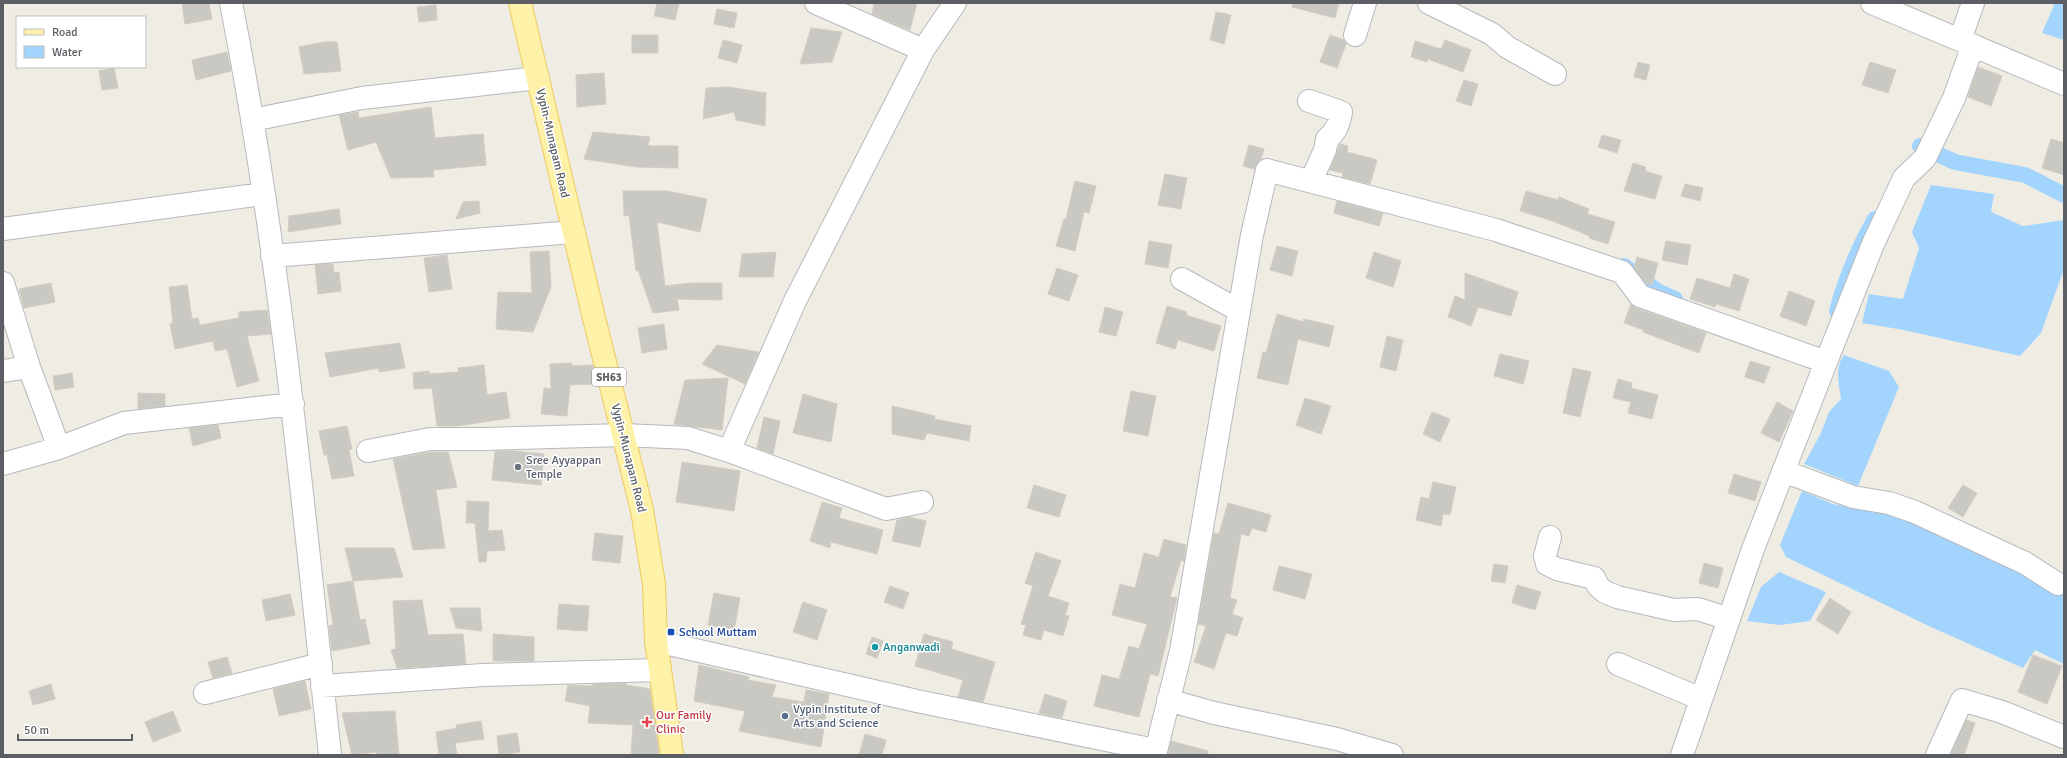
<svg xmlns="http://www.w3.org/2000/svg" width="2067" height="758" font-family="Signika,sans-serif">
<rect width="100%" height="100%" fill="#eeece3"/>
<path fill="#a3d4fe" d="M2055 3H2064V40L2042 33Z
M1931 185 1994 194 1991 212 2023 226 2064 220V269L2041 333 2020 356 1904 330 1862 323 1869 294 1903 299 1919 248 1912 232Z
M1844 355 1889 371 1899 387 1858 486 1804 464 1820 435 1829 412 1841 399C1839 384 1834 369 1844 355Z
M1802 491 1833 504 1902 517 1954 540 2064 594V664L2035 650 2023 668 1931 627 1786 557 1780 545Z
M1779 572 1826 592 1810 621 1780 625 1747 621 1761 587Z"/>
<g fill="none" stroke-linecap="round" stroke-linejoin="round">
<path stroke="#a3d4fe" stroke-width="16" d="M1920 146 1955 162 2025 175 2064 195
M1624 266 1657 291 1675 299
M1837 311C1846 278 1858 248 1875 219"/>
</g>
<path fill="#cac8c2" stroke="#d2cdc1" d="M182 3H209L212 19 185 24Z
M657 3H679L675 20 654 16Z
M874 3H917L910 30 872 14Z
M1293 3H1339L1335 18 1292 7Z
M436 5 437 20 419 22 417 7Z
M717 9 737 13 734 28 714 24Z
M1216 12 1231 15 1224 44 1210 40Z
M811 28 842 32 832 62 800 64Z
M632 35H658V53H632Z
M1330 35 1344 40 1346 44 1337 68 1320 62Z
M723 40 742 45 737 63 718 58Z
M1445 40 1471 50 1463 72 1428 59 1427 62 1411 57 1415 41 1441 49Z
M324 42H337L341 71 304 74 299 47Z
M227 52 231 71 196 80 192 60Z
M1638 62 1650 65 1646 80 1634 77Z
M1870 62 1896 70 1888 93 1862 85Z
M1978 67 2002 76 1991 106 1968 97Z
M114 68 118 88 102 90 99 71Z
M604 73 606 104 577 107 576 75Z
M1464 80 1478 84 1471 106 1456 101Z
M729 87 766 93 765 126 736 120 734 112 703 119 706 88Z
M431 107 435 138 483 134 486 165 433 170 434 177 391 178 376 142 348 150 339 115 358 112 359 118Z
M593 132 650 137 648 146H678V168L637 167 584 159Z
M1602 135 1621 140 1617 153 1598 147Z
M2051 139 2064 143V175L2042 168Z
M1340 144 1348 146 1347 152 1377 160 1370 184 1342 177 1343 173 1330 170Z
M1249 145 1264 149 1261 159 1258 162 1254 169 1243 166Z
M1633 163 1646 167 1645 171 1662 176 1655 199 1624 191Z
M1165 174 1187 178 1181 209 1158 205Z
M1075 181 1096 186 1089 213 1084 212 1075 251 1056 246 1064 219H1066Z
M1685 184 1703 188 1700 201 1681 196Z
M623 191H667L707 199 700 232 657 222 665 286 691 283H722V300L677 299 679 310 653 313 638 270 636 271 629 215 624 216Z
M1526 191 1558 200 1559 197 1589 209 1587 214 1615 222 1608 244 1589 238 1590 236 1550 220 1520 211Z
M479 201 480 213 456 219 463 202Z
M1337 201 1383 213 1379 226 1334 213Z
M339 209 341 224 288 232 289 216Z
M1149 241 1172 245 1168 268 1145 264Z
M1666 241 1691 245 1687 265 1662 260Z
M1277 246 1298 251 1292 276 1270 270Z
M549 251 551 287 533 332 496 329 498 292 532 293 530 252Z
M776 252 773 277H739L742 254Z
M1374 252 1401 261 1393 287 1366 278Z
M447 255 452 289 429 292 424 258Z
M1637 257 1658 263 1652 285 1646 283 1634 267Z
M333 264 334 273 339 272 341 291 318 294 315 265Z
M1057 268 1078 275 1069 301 1048 294Z
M1465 273 1518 292 1511 316 1478 307 1471 326 1448 317 1455 296 1465 300Z
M1734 274 1749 279 1739 311 1716 304 1715 307 1690 299 1697 278 1730 288Z
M51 283 55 302 24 308 19 289Z
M187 285 192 319 198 318 200 325 239 318V312L267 310 271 334 247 336 259 381 237 387 227 349 215 351 213 341 175 349 170 324 173 323 169 287Z
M1789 291 1815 301 1806 326 1780 316Z
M1631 304 1636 308 1706 333 1699 353 1643 332 1644 330 1624 323Z
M1167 306 1187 312 1186 315 1221 326 1214 351 1178 340 1175 349 1156 343Z
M1105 307 1123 312 1116 336 1099 332Z
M1277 314 1304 322V319L1334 326 1329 347 1298 339 1288 385 1257 378 1263 352 1266 353Z
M664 324 667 349 642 353 638 328Z
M1387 336 1403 340 1396 371 1380 367Z
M400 343 405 368 379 372V368L330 377 325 353Z
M717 345 759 352 745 384 702 364Z
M1500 354 1529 361 1523 384 1494 376Z
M1750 361 1770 367 1764 383 1745 377Z
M572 363V366L593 365 596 384 570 385 567 416 541 414 544 388 551 389 550 364Z
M484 365 487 395 506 392 510 418 457 426H437L432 388 414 389 413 373 429 371V374L459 372 458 368Z
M1573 368 1591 372 1580 417 1563 413Z
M72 373 74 387 55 390 53 376Z
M728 378 722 430 674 424 685 380Z
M1618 379 1632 383 1631 388 1658 395 1652 419 1628 413 1631 402 1613 398Z
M1131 391 1156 396 1148 436 1123 431Z
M138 393 165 394V406L138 409Z
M803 394 837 404 831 442 793 433Z
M1305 398 1331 406 1321 434 1296 425Z
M1777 402 1793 411 1779 442 1761 433Z
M892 406 935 416 934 419 971 426 969 441 927 433 924 440 892 434Z
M1432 412 1450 419 1440 442 1423 434Z
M764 417 780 421 773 454 757 448Z
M218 425 221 438 193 446 189 428Z
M347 426 352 449 349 450 354 476 332 479 327 455H324L319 431Z
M495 451H514L544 454 541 485 492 480Z
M431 452H448L457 487 436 490 445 548 413 550 393 459Z
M682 462 740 471 734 511 676 502Z
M1734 474 1761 482 1755 501 1728 493Z
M1433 482 1456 487 1450 515 1443 514 1441 526 1416 520 1421 497 1429 499Z
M1034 485 1066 495 1059 517 1027 508Z
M1963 485 1977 493 1963 517 1948 508Z
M467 501 489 502 488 531 502 530 505 550 487 551 486 562H479L475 523H466Z
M822 502 842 508 839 518 883 530 877 554 831 542 830 548 810 541Z
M1228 503 1271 515 1266 532 1252 528 1249 536 1241 534 1230 598 1237 600 1232 614 1243 618 1237 636 1226 633 1214 669 1194 662 1206 626 1198 624 1214 533 1219 534Z
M909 517 926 521 920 547 892 541 897 520Z
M595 533 623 536 620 563 592 560Z
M1164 539 1186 545 1184 561 1181 560 1170 597 1177 598 1158 676 1150 674 1139 717 1094 706 1102 675 1119 679 1129 646 1139 649 1147 624 1112 615 1120 584 1135 588 1144 553 1159 557Z
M345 548H394L403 577 353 581Z
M1036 552 1061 561 1048 596 1069 603 1065 615 1069 616 1063 636 1044 630 1041 640 1023 635 1026 625 1021 624 1033 586 1025 583Z
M1704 563 1723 568 1718 588 1699 583Z
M1494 564 1508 566 1505 583 1491 581Z
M1279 566 1312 574 1305 599 1273 590Z
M353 581 360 620 365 619 370 644 332 651 329 626 333 625 327 585Z
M1517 585 1541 592 1535 610 1512 603Z
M890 586 909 593 903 609 884 602Z
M714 593 740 598 734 630 708 625Z
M290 594 295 615 266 621 262 600Z
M1830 598 1851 612 1838 634 1816 620Z
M422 600 428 635 463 634 466 664 397 668 391 650 396 649 393 601Z
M803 602 827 610 817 640 793 632Z
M559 604 589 606 587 631 557 629Z
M450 608H480L482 631 456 628Z
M493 634 534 637V661H493Z
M924 634 953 642 951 649 995 662 983 702 958 697 963 680 915 666Z
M872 637 883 641 877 658 866 654Z
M2033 655 2062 666 2047 704 2018 692Z
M227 657 232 673 213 678 208 662Z
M699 665 749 677 748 680 776 685 772 697 804 702 806 690 829 694 821 747 739 731 745 711 694 701Z
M305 681 311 709 279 716 273 689Z
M626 683V685L650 689 659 755H631L633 725 588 723 590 706 565 701 568 685 593 686V684Z
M51 684 55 699 33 705 29 691Z
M1045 694 1067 701 1062 718 1039 713Z
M173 711 181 731 153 742 145 722Z
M395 711 399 755H377L376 752 352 755 342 713Z
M1966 720 1975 723 1964 755 1951 754Z
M481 721 484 739 455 743 457 755H439L436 732 457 728 456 725Z
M517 733 520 752 499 755 497 736Z
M865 734 886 740 882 755H859Z
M1171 741 1208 751V755H1168Z"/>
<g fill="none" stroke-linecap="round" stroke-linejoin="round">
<g stroke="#b6b9bd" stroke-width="24">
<path id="minor" d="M231 3C280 251 303 504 330 755
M816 3 923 50
M1429 3 1492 34 1507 47 1555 74
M1872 3 2064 84
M1355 35 1365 3
M1960 40 1973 3
M1309 101 1341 112C1339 124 1336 132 1327 139L1325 150 1311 181
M252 120 362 98 538 78
M3 229 263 194
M272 256 574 232
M1182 279 1238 310
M3 283 29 367 59 448
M1826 362 1873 244 1904 178 1925 158 1954 98 1973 45
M3 371 29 367
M368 451 430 439H483L624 435 688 438 729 451 886 509 922 502
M729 451 795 301 923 50 955 3
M3 464 59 448 124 423 293 404
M1783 471 1853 497 1889 503 1915 512 2025 563 2058 584
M1550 537 1545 556 1547 564 1557 569 1594 578 1598 586 1605 592 1617 597 1674 610 1698 609 1729 619
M656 641 917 701 1155 750
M1618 664 1701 699
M322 686 483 675 659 670
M205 693 321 664
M1168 700 1214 713 1337 739 1392 755
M1155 755 1181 651 1252 235 1267 170 1496 230 1622 272 1640 296 1826 362 1753 549 1682 755
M1937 755 1962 700 2002 712 2064 737"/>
</g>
<g stroke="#efc95b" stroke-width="24">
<path id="major" d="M520 3 593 314 642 510 654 584 656 641 672 755"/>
</g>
<use href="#minor" stroke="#fff" stroke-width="22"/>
<use href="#major" stroke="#fef2a8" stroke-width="22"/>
</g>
<circle fill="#6b7280" stroke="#fff" stroke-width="1.5" cx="518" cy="467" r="4"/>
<rect fill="#1a4fb4" stroke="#fff" stroke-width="1.5" x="667" y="628" width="8" height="8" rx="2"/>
<circle fill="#0f9aa8" stroke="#fff" stroke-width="1.5" cx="875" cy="647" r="4"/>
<circle fill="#5c6f8a" stroke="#fff" stroke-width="1.5" cx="785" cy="716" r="4"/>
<path fill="#e0444e" stroke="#fff" stroke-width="1.5" d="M645 716h4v4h4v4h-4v4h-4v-4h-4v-4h4z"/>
<g text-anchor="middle" stroke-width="3" stroke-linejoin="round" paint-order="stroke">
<rect fill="#fff" stroke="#8c8f92" stroke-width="1" x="592" y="368" width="34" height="18" rx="3"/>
<g font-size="11" font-weight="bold" fill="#5b5f64">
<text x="609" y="381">SH63</text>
</g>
<g font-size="12" fill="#5b5f64" stroke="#fff">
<text transform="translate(553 143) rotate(77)" y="4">Vypin-Munapam Road</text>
<text transform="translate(629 458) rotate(76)" y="4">Vypin-Munapam Road</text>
</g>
<g font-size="12" fill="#5b616d" stroke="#fff" text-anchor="start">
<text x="526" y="464">Sree Ayyappan<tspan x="526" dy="14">Temple</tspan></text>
</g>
<g font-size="12" fill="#164399" stroke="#fff" text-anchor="start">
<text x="679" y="636">School Muttam</text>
</g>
<g font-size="12" fill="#0d838f" stroke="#fff" text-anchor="start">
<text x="883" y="651">Anganwadi</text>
</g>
<g font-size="12" fill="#4e5e75" stroke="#fff" text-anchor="start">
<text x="793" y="713">Vypin Institute of<tspan x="793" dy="14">Arts and Science</tspan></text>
</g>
<g font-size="12" fill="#be3a42" stroke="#fff" text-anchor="start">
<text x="656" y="719">Our Family<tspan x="656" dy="14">Clinic</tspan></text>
</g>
</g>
<rect width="2067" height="758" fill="none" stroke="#5b5f64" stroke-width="8"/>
<rect x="16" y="16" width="130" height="52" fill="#ffffff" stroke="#bdbfc1"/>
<rect x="24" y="29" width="20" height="6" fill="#fef2a8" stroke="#bdbfc1"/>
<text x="52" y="36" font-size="12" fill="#5b5f64">Road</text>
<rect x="24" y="46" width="20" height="12" fill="#a3d4fe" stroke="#bdbfc1"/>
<text x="52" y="56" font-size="12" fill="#5b5f64">Water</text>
<path d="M18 734v6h114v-6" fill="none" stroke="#5b5f64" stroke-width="2"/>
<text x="24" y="734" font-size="12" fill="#5b5f64" stroke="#ffffff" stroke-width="3" paint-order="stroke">50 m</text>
</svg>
